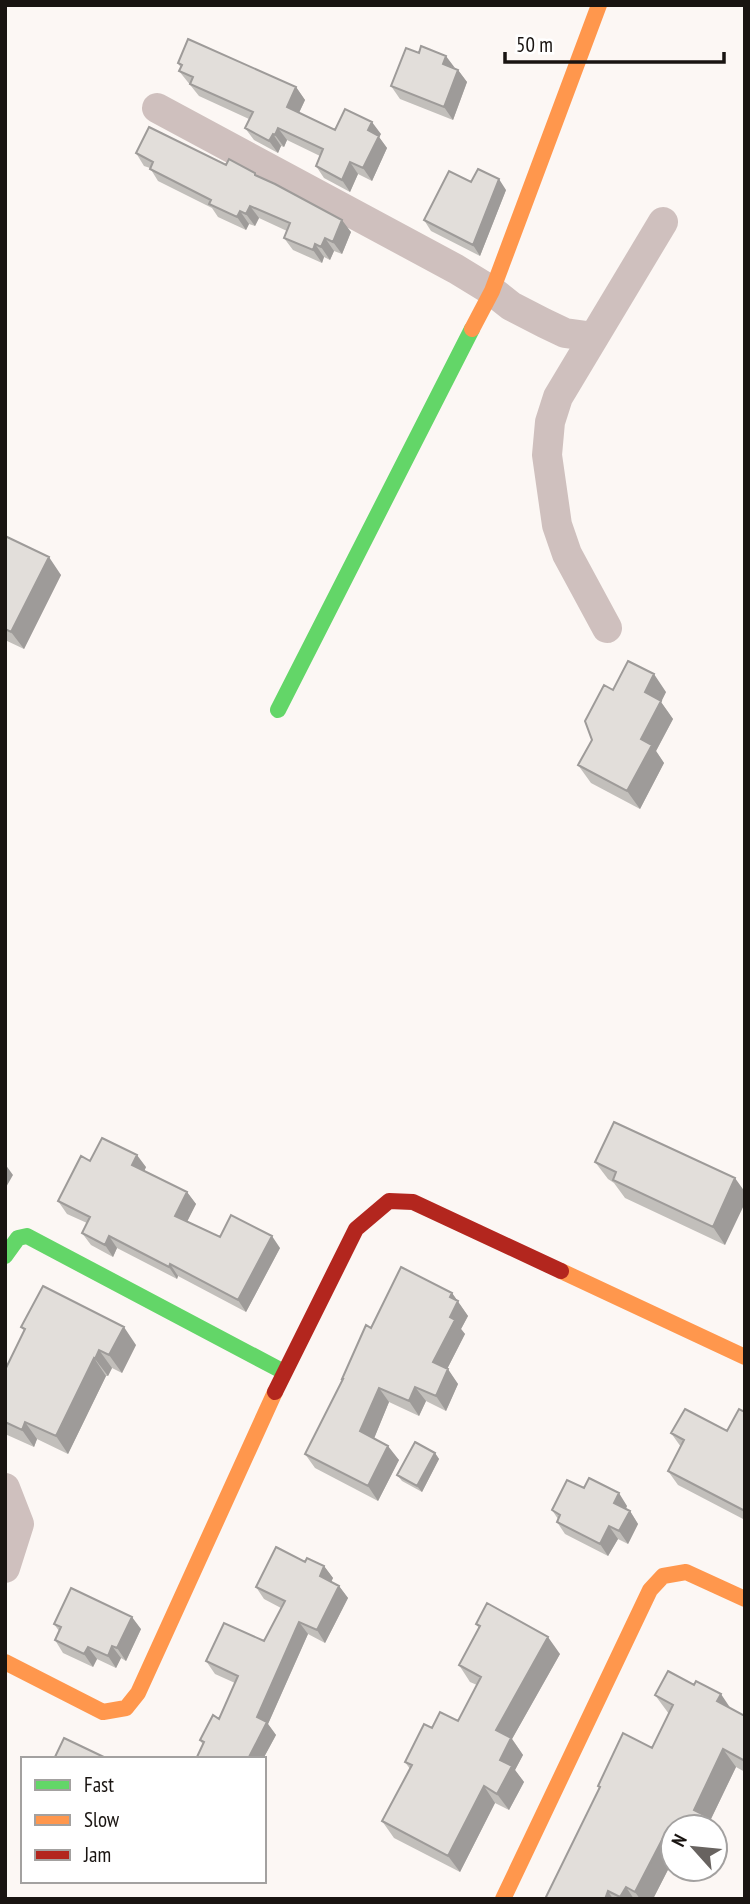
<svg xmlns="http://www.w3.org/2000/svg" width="750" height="1904" font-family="'PT Sans Narrow',sans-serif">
<rect width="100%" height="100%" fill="#fcf7f4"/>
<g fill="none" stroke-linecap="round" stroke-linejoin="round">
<path stroke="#cfc0be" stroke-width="30" d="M157 108 456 269 492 291 511 306 544 323 565 333 594 337
M607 628 567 554 557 525 547 455 550 422 558 397 663 222
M5 1488 19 1524 5 1568"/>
<path stroke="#63d668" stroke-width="16" d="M278 710 472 329
M5 1256 18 1238 27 1236 284 1372"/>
<path stroke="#ff974d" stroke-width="16" d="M472 329 492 291 599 5
M561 1271 745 1357
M5 1662 103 1712 126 1708 138 1693 275 1392
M503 1899 650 1590 663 1576 686 1572 745 1599"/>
<path stroke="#b3261e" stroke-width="16" d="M275 1392 356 1229 389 1201 413 1202 561 1271"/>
</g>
<path fill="#c2bfbb" d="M419 53 458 70 467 82 453 120 400 99 391 86Z
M178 63 296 87 305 100 299 113 335 130 381 134 379 137 387 148 372 181 358 174 350 192 324 178 316 166 320 156 287 140 284 147 281 146 278 153 254 140 245 128 249 119 199 96 179 71 181 68Z
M136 153 226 165 255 173 257 176 351 232 342 254 334 251 330 260 324 257 322 263 293 250 284 238 287 231 259 218 255 226 249 224 246 230 218 217 212 208 158 181 150 168 144 166Z
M471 182 506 190 480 256 431 231 424 220Z
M5 536 61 575 24 649 5 640Z
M613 690 666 692 661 702 673 719 656 751 664 763 640 809 591 783 578 765 592 740Z
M90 1161 146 1167 144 1171 187 1192 196 1204 187 1221 220 1237 280 1248 246 1312 178 1276 177 1279 117 1248 113 1257 91 1245 82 1233 87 1223 67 1214 58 1201Z
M595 1162 735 1178 725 1245 625 1198 614 1183 608 1179Z
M452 1293 468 1316 461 1329 465 1334 447 1369 458 1384 446 1411 426 1401 419 1416 389 1402 374 1438 399 1460 378 1501 315 1468 305 1454 371 1328Z
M21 1327 136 1345 122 1373 112 1368 108 1376H106L68 1454 37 1439 34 1447 5 1434V1370L24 1331Z
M745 1412V1520L678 1485 668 1471 681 1447 671 1433 727 1431Z
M435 1453 439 1459 422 1492 402 1481 397 1475Z
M584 1488 627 1506 626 1509 630 1511 638 1524 628 1544 618 1539 608 1556 565 1534 557 1522 558 1519 552 1510Z
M305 1562 324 1566 333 1578 331 1582 339 1586 348 1598 325 1643 308 1634 268 1724 276 1735 263 1759H198L197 1757 203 1745 200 1740 219 1719 235 1683 215 1674 206 1661 264 1641 281 1608 264 1599 256 1587Z
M54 1624 141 1629 126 1661 121 1658 116 1668 97 1659 93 1667 63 1653 55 1640 59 1631Z
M476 1624 560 1654 512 1739 523 1755 515 1770 524 1782 509 1810 495 1803 460 1872 394 1838 382 1821 410 1769 405 1762 432 1728 458 1721 477 1685 470 1682 459 1665 479 1628Z
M655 1695 731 1709 745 1716V1772L736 1767 710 1821 673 1827V1860L653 1899H545L599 1789 598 1786 652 1748 669 1714Z"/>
<path fill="#9e9b99" d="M446 56 455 68 443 64Z
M458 70 467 82 453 120 444 107Z
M296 87 305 100 296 119 287 107Z
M372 122 381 134 379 137 387 148 372 181 363 168 368 130Z
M278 128 287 140 284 147 275 135Z
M273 134 281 146 278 153 269 141Z
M350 162 358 174 350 192 342 180Z
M499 179 506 190 480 256 473 245Z
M250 206 259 218 255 226 246 214Z
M240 211 249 224 246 230 237 217Z
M342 220 351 232 342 254 333 242Z
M325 238 334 251 330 260 321 247Z
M315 244 324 257 322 263 313 250Z
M49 557 61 575 24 649 11 632Z
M654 674 666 692 661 702 673 719 656 751 664 763 640 809 627 791 641 739 645 692Z
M137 1155 146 1167 141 1178 132 1165Z
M5 1164 13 1175 5 1189Z
M735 1178 745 1192V1203L725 1245 713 1227Z
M187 1192 196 1204 184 1228 175 1216Z
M109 1236 117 1248 113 1257 105 1245Z
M272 1236 280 1248 246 1312 238 1300Z
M170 1264 178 1276 177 1279 169 1267Z
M452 1293 468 1316 461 1329 465 1334 443 1377 433 1362 450 1317V1297Z
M124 1327 136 1345 122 1373 109 1355Z
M99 1350 112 1368 108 1376 95 1359Z
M94 1358 106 1376 68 1454 56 1436Z
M448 1369 458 1384 446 1411 436 1396Z
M415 1387 426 1401 419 1416 409 1401Z
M379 1388 389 1402 371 1446 360 1431Z
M25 1422 37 1439 34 1447 22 1430Z
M388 1446 399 1460 378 1501 368 1486Z
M435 1453 439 1459 422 1492 417 1486Z
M619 1493 627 1506 622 1516 614 1503Z
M630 1511 638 1524 628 1544 619 1531Z
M609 1526 618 1539 608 1556 600 1544Z
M324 1566 333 1578 328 1588 320 1576Z
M339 1586 348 1598 325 1643 317 1630Z
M132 1617 141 1629 126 1661 117 1648Z
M299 1622 308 1634 268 1724 276 1735 263 1759H248L257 1717Z
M548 1637 560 1654 512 1739 523 1755 515 1770 524 1782 509 1810 497 1794 500 1760 496 1730Z
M112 1646 121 1658 116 1668 108 1656Z
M88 1647 97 1659 93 1667 84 1654Z
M721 1694 733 1712 717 1701Z
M723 1749 736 1767 710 1821 714 1827H701L694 1810Z
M484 1786 495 1803 460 1872 448 1856Z
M715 1829 718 1834 715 1840Z
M665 1834 673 1846V1860L653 1899H640L635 1892Z
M626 1887 634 1899H621L620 1897Z
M608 1891 613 1899H605Z"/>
<path fill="#e2deda" stroke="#9e9b99" stroke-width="2" d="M188 39 296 87 287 107 335 130 345 109 372 122 368 130 379 136 363 168 350 162 342 180 316 166 323 149 278 128 275 135 273 134 269 141 245 128 253 112 190 84 193 77 179 71 182 65 178 63Z
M421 46 446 56 443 64 458 70 444 107 391 86 406 48 419 53Z
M149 127 226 165 229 159 255 173V175L275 184 342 220 333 242 325 238 321 247 315 244 313 250 284 238 290 223 250 206 246 214 240 211 237 217 209 204 211 200 150 169 153 162 136 153Z
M478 169 499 179 473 245 424 220 449 171 471 182Z
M5 536 49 557 11 632 5 629Z
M628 661 654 674 645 692 661 701 641 739 652 745 627 791 578 765 592 740 585 721 604 685 613 690Z
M614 1122 735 1178 713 1227 613 1180 616 1172 595 1162Z
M102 1138 137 1155 132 1165 187 1192 175 1216 220 1237 231 1215 272 1236 238 1300 170 1264 169 1267 109 1236 105 1245 82 1233 90 1217 58 1201 81 1156 90 1161Z
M401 1267 452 1293 450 1297 458 1301 450 1317 455 1320 433 1362 448 1369 436 1396 415 1387 409 1401 379 1388 360 1431 388 1446 368 1486 305 1454 343 1379H342L366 1325 371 1328Z
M43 1286 124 1327 109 1355 99 1350 95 1359 94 1358 56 1436 25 1422 22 1430 5 1422V1370L25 1329 21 1327Z
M685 1409 727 1431 739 1409 745 1412V1511L668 1471 684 1440 671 1433Z
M415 1442 435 1453 417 1486 397 1475Z
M589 1478 619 1493 614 1503 630 1511 619 1531 609 1526 600 1544 557 1522 560 1515 552 1510 567 1480 584 1488Z
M276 1547 305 1562 307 1558 324 1566 320 1576 339 1586 317 1630 299 1622 257 1717 267 1722 248 1759H200L197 1757 204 1742 200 1740 213 1715 219 1719 238 1676 206 1661 224 1623 264 1641 285 1601 256 1587Z
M71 1588 132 1617 117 1648 112 1646 108 1656 88 1647 84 1654 55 1640 61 1627 54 1624Z
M487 1603 548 1637 496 1730 511 1738 500 1760 512 1766 497 1794 484 1786 448 1856 382 1821 412 1765 405 1762 424 1724 432 1728 440 1712 458 1721 481 1677 459 1665 480 1626 476 1624Z
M668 1671 694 1685 696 1681 721 1694 717 1701 745 1716V1761L723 1749 694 1810 706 1816 701 1827H673V1838L665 1834 635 1892 626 1887 620 1897 608 1891 605 1899H545L600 1787 598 1786 623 1733 652 1748 673 1705 655 1695Z
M64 1738 108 1759H54Z"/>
<rect width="750" height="1904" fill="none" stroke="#191411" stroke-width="14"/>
<rect x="21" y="1757" width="245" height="126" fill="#ffffff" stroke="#a3a1a0" stroke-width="2"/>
<rect x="35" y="1780" width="35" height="10" fill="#63d668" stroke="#a3a1a0" stroke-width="2"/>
<text x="84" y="1792" font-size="21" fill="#191411">Fast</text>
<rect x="35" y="1815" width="35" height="10" fill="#ff974d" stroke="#a3a1a0" stroke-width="2"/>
<text x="84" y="1827" font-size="21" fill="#191411">Slow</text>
<rect x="35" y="1850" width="35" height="10" fill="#b3261e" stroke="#a3a1a0" stroke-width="2"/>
<text x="84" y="1862" font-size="21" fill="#191411">Jam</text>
<g transform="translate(694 1848) rotate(297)"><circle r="33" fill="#ffffff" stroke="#a3a1a0" stroke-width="2"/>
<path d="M0-5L12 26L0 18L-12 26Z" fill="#686360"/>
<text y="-10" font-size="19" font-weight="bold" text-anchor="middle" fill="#191411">N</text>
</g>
<path d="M505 52v10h219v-10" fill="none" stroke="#191411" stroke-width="3.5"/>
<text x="516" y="52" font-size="21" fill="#191411" stroke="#ffffff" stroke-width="5" paint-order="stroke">50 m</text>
</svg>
